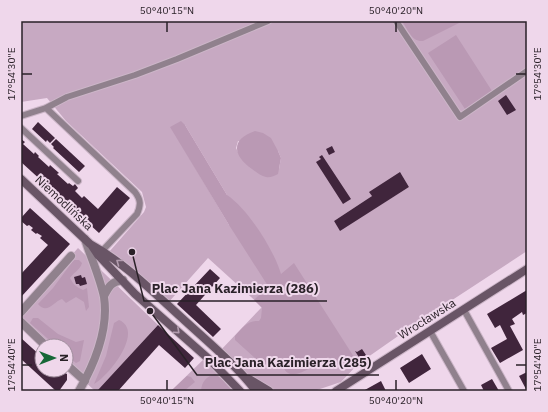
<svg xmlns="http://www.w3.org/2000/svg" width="548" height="412" font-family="'IBM Plex Sans',sans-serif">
<rect width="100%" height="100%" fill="#efd7eb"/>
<path fill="#c7a9c2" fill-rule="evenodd" d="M24 21H527V251L411 327 358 364 341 382 314 391H269L241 373 219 352 262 307 208 258 167 304 109 252 144 212 146 207 142 192 66 121 47 98 21 102V22ZM185 125 227 195 229 225 171 127ZM238 141 278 151 281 158 279 169 239 154 236 148ZM401 174 409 187 340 230 334 221 372 196Z
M78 248 158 325 97 391H95L66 364V346H46L21 322V312Z
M206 357 240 391H171Z"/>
<path fill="#ba99b4" d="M402 21H463L423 41C412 42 408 30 402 21Z
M456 35 492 91 465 109 428 53Z
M181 121 185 125 227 195C248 209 274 250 281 274L294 263 354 357 347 363 338 366 328 357C320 362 297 379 288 373 283 370 283 364 278 360L265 365 256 359 235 340V336C242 328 248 320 259 321L261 318 262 308 254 300 268 286 229 225 170 127Z
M255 131 263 133 271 138 278 151 281 158 278 174C274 176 270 178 266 177 261 176 256 172 252 169 232 155 231 139 255 131Z
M74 260H79L82 263C80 270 74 272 70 278 73 284 76 287 83 290L87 288 89 307 86 311 84 302 76 297 66 303 62 299C53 302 47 315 38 304L53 288 70 265Z
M33 318H38L58 334 76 342 84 340 80 361 76 363 66 355V346H56L30 323Z
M119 320C145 331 108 377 94 384L106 356 114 323Z
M215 374 223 380 232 391H201C202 381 206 377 215 374Z
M187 376 191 377 195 382 184 391H171Z"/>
<path fill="#40253c" d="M506 95 516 110 507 115 498 101Z
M38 122 55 138 50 143 47 140 46 142 32 129Z
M21 139 25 142 23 144 34 154 35 152 39 156 38 157 49 167 50 165 59 173 57 174 68 184 69 183 73 186 75 184 78 188 75 191 82 198 84 196 98 209 117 187 130 198 99 233 21 162Z
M56 139 85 166 79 172 53 148 54 147 51 144Z
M332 146 335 152 329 155 326 149Z
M322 155 351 199 343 204 316 162 321 159 319 157Z
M400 172 409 187 340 231 334 221 372 196 369 192Z
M30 208 70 244 21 297V274L48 245 40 238 42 236 37 233 36 234 31 230 33 228 29 225 27 226 21 221V218Z
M210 269 220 278 196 305 221 329 213 337 177 304Z
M81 275 82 278 85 277 87 284 80 286 79 284H76L74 277Z
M527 290V313L523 315 522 312 512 319 515 324 510 326 523 350 500 363 491 348 507 339 500 325 495 328 487 314Z
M158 325 194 358 185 368 159 345 118 391H97Z
M21 338 42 357V370H56L60 373 63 372 67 374V380L59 391H56L21 359Z
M362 349 366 355 360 359 355 351 357 352Z
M422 354 431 369 409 383 400 368Z
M527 372V391L519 376Z
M492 379 499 391H484L481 385Z
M381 381 386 391H363Z"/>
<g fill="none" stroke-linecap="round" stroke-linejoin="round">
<g stroke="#ccb6c8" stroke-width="8">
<path id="lane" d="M396 21 460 117 527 71
M46 108 135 192C141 200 141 205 137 214L102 251
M21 116 46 108 67 97 135 75 177 59 268 21
M21 128 78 181
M464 310 509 391
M430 331 464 391"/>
</g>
<g stroke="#ccb6c8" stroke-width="10">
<path id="street" d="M104 296C109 286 111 282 123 280
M21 312 71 256
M21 322 46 346
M66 364 85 381
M79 391C95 363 109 330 104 297 100 278 91 258 85 239"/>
</g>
<g stroke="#ccb6c8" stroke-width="10">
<path id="secondary" d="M21 179 90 244C125 263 153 292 182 318 208 342 235 364 256 391
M92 246 98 255 135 294 210 360 240 391
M249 379 269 391
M336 391 527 269"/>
</g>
<use href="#lane" stroke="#90818d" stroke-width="6"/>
<use href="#street" stroke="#90818d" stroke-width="8"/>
<use href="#secondary" stroke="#695566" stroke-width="8"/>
</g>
<defs><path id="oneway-chevron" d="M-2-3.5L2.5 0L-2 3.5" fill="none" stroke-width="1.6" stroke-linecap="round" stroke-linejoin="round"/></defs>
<g stroke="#b39caf">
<use href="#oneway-chevron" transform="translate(119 262) rotate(-144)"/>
<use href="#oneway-chevron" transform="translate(177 331) rotate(42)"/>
</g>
<path fill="none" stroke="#2a2128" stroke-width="1.5" d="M167 22V32M396 22V32M22 74H32M516 74H526M22 365H32M516 365H526M167 380V390M396 380V390"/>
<g text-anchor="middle" stroke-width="4" stroke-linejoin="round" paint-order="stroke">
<g font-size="12" fill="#2a2128" stroke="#efd7eb">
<text transform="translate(64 203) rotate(43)" y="4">Niemodlińska</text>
<text transform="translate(427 319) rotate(-32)" y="4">Wrocławska</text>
</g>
</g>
<path fill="none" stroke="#2a2128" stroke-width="1.5" d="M132 252L144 301H327M150 311L197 375H379"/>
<g fill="#2a2128" stroke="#efd7eb" stroke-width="1.5">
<circle cx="132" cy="252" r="4"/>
<circle cx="150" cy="311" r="4"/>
</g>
<g font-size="13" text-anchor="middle" font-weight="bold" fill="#2a2128" stroke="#efd7eb" stroke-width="4" stroke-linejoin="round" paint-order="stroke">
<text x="235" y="293">Plac Jana Kazimierza (286)</text>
<text x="288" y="367">Plac Jana Kazimierza (285)</text>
</g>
<rect width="548" height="412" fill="none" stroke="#efd7eb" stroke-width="44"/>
<g transform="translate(54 358) rotate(90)"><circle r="19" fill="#efd7eb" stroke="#a08e9d"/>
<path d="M0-3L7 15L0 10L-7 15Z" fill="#166737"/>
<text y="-6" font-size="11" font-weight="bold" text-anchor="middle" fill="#2a2128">N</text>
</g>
<rect x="22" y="22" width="504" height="368" fill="none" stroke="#2a2128" stroke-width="1.5"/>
<g font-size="10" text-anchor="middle" fill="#2a2128">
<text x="167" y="14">50°40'15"N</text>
<text x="396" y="14">50°40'20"N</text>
<text transform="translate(537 74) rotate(-90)" y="4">17°54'30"E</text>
<text transform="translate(11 74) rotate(-90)" y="4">17°54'30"E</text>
<text transform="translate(537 365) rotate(-90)" y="4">17°54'40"E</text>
<text transform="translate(11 365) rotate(-90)" y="4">17°54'40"E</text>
<text x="167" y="404">50°40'15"N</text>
<text x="396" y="404">50°40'20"N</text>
</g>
</svg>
